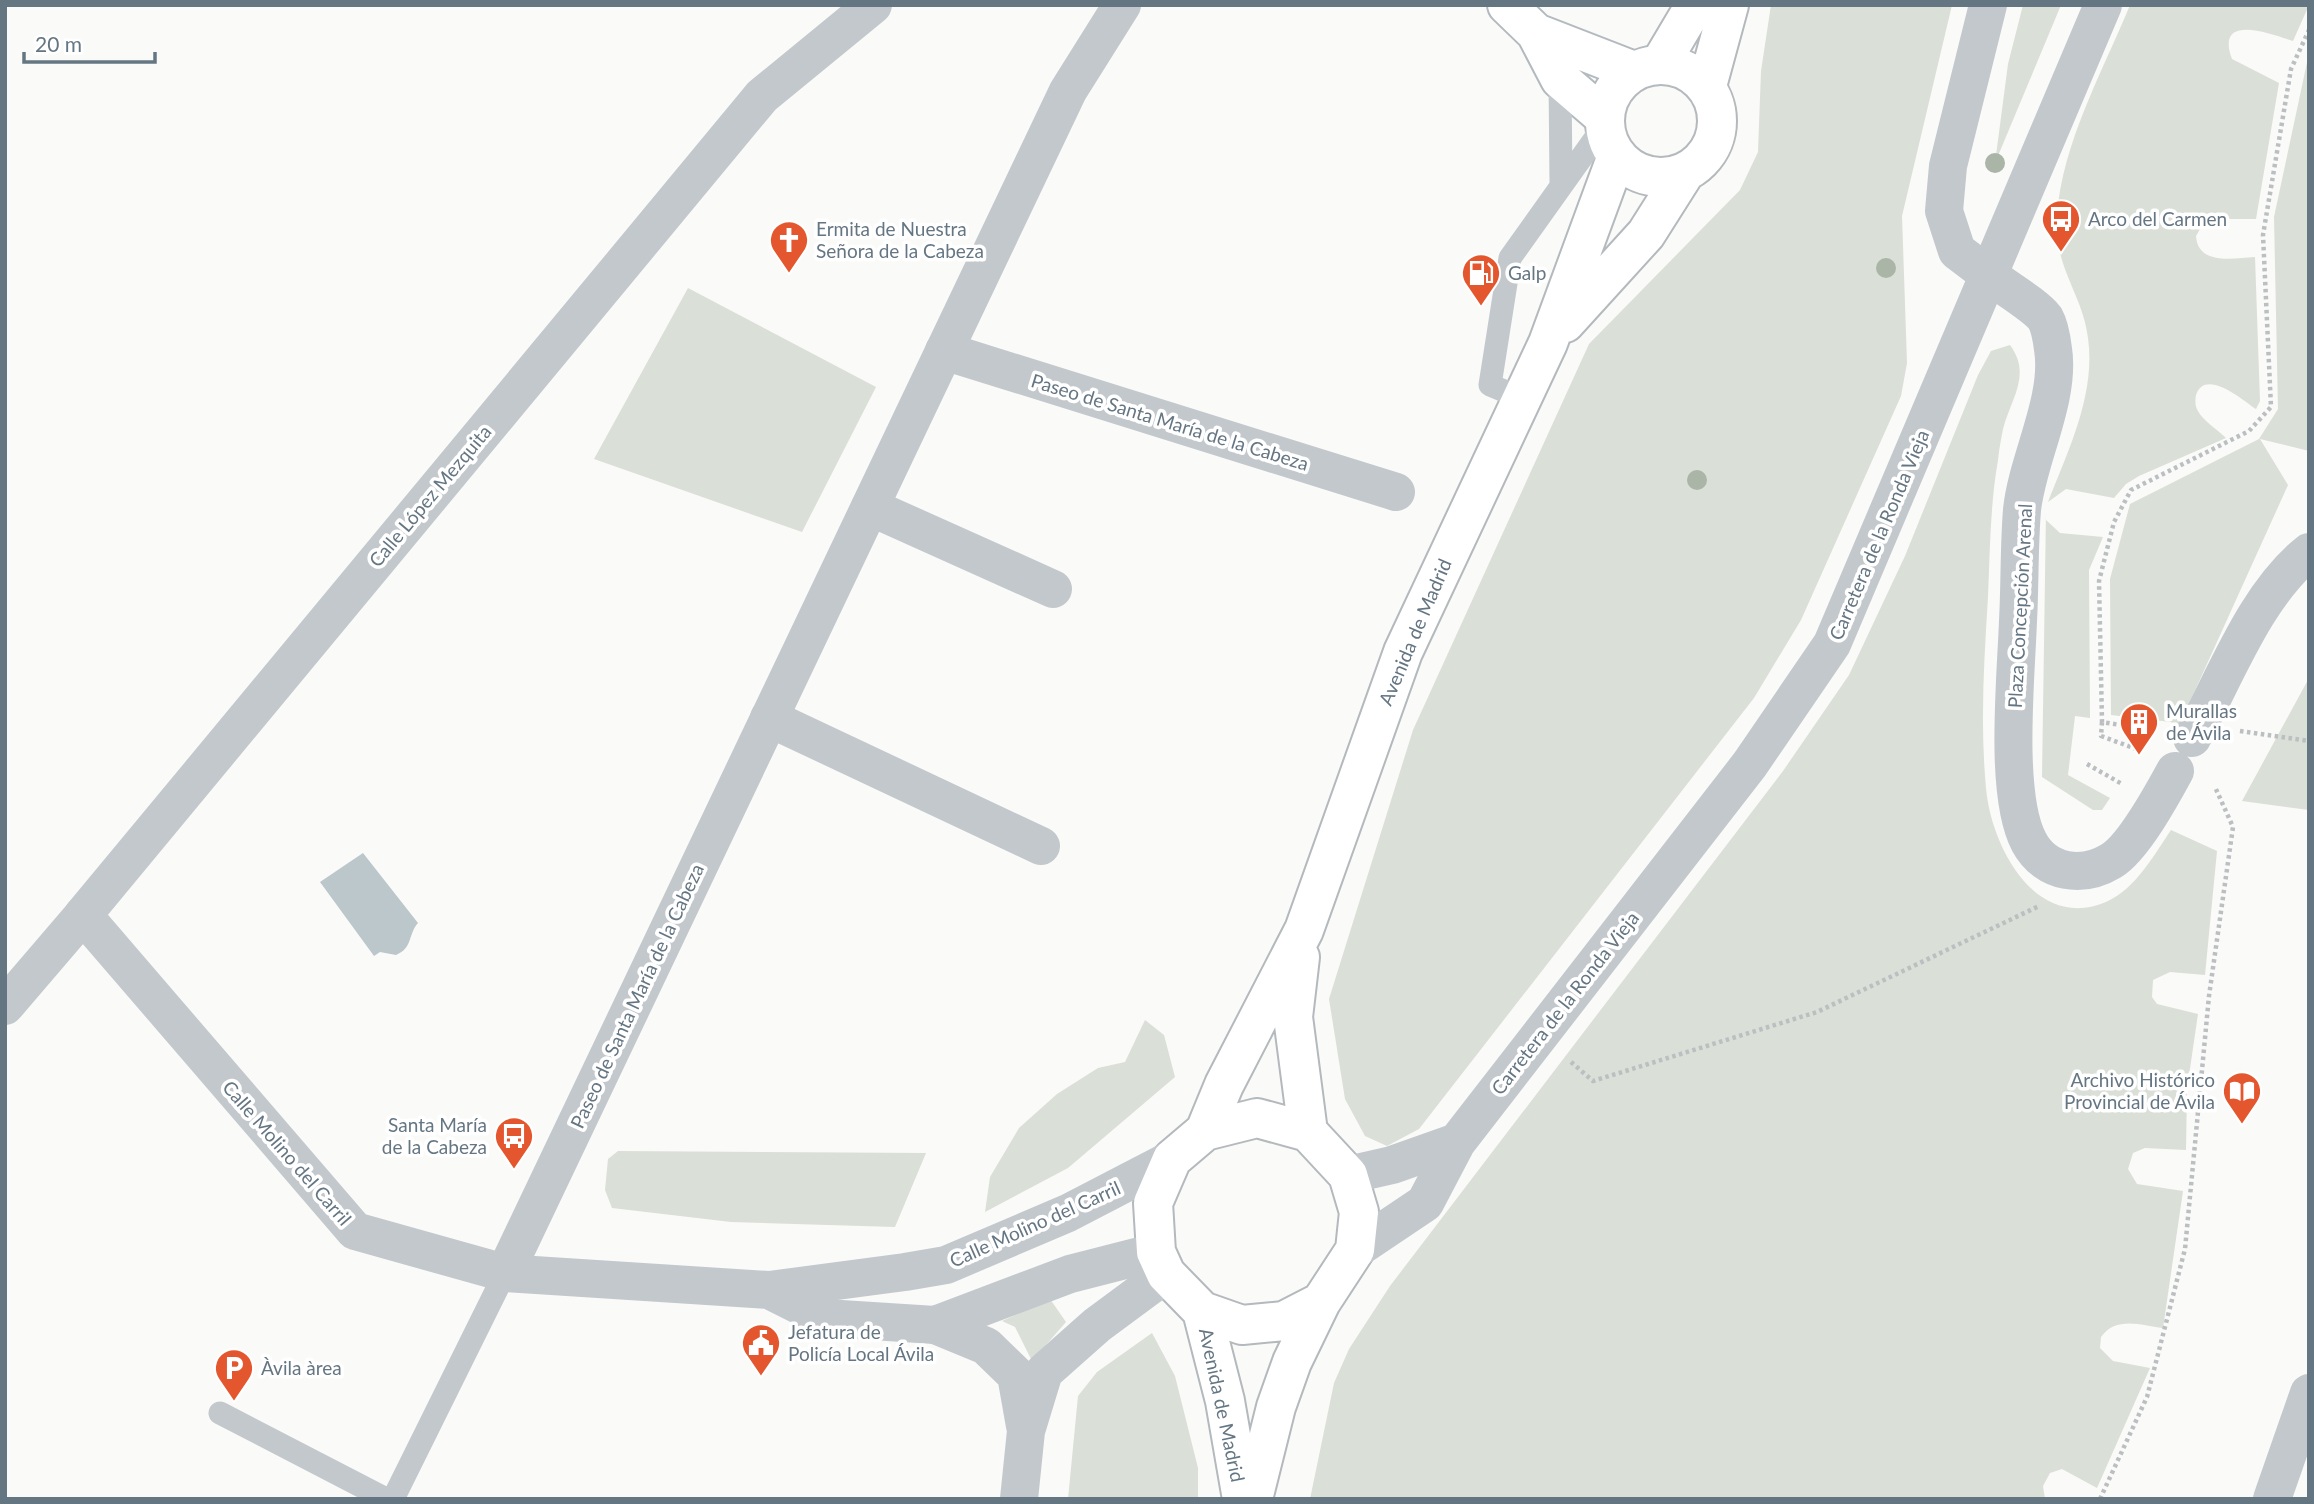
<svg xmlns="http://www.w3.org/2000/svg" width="2314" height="1504" font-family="Lato,sans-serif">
<rect width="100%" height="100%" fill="#fafaf8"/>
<path fill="#dadfd7" d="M1771 5H1952L1902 216 1907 363 1901 396 1801 620 1754 698 1419 1129 1387 1146 1365 1136 1345 1099 1329 999 1413 730 1589 344 1740 190 1758 152 1761 71Z
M2023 5H2061L1995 163 2008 64Z
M2130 5H2309L2293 41C2274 35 2214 11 2232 59L2279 83 2256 219H2213L2204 222 2196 236C2198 266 2234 258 2255 257L2260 401 2256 409C2244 401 2205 367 2196 395 2195 400 2195 407 2198 411 2203 421 2218 430 2226 438L2139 476 2126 484 2114 498 2066 489 2048 502C2068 451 2096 394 2088 338 2083 294 2053 267 2057 216 2062 143 2103 71 2130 5Z
M2309 53V451L2260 439 2288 485 2178 728 2171 722 2111 715 2110 579 2130 504 2259 439 2278 409 2274 217Z
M688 288 876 387 802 532 594 459Z
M2010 345C2032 375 2011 398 2003 429 2001 439 1999 450 1998 460 1990 506 1990 551 1988 597 1984 661 1980 724 1986 788 1991 846 2036 934 2108 901 2136 888 2154 855 2171 830L2217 851 2205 975 2170 972 2153 980 2152 997 2157 1004 2198 1014 2187 1089 2186 1150 2145 1148 2133 1153 2128 1169 2137 1184 2183 1191 2163 1328C2140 1325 2116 1316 2101 1337L2100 1348 2113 1361 2150 1368 2097 1488 2062 1469 2050 1473 2043 1486 2045 1499H1310L1334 1383 1349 1349 1390 1286 1783 771 1849 675 1905 556 1978 375 1991 351Z
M2046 511V520L2060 533 2103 537 2089 570 2090 718 2075 716 2068 775 2110 798 2102 810H2093L2042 777Z
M2309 678V810L2242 801Z
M1145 1020 1164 1035 1175 1077 1068 1168 985 1212 990 1177 1019 1128 1057 1094 1098 1068 1125 1062Z
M618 1151 926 1153 895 1227 731 1222 612 1208 605 1190 608 1159Z
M1050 1299 1066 1322 1032 1361 1015 1327 1002 1321Z
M1152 1333 1175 1376 1198 1468V1499H1068L1078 1396 1097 1372Z"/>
<path fill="#bbc7cb" d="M363 853 418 923C408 934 413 948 396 955L380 952 374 956 320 882Z"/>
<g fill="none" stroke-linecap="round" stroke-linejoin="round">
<g stroke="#b3babf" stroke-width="42">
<path id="secondary" d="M1507 5 1536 33 1560 79 1603 116
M1536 33 1634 71"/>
</g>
<g stroke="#b4b9bd" stroke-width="42">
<path id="trunk" d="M1660 64 1695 5
M1605 121a56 56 0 1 1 112 0a56 56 0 1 1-112 0Z
M1707 86 1729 5
M1565 323 1646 234 1684 174
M1300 957 1293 1017 1308 1132
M1205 1131 1224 1085 1304 930 1403 652 1548 343 1616 158
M1202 1311 1225 1401 1242 1499
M1253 1499 1276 1407 1292 1362 1321 1302 1355 1250 1359 1212 1348 1175 1308 1132 1257 1118 1205 1131 1172 1159 1153 1203 1156 1252 1166 1274 1202 1311 1242 1325 1284 1321 1321 1302"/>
</g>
<path stroke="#bbbfc2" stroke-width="4.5" stroke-dasharray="3.5 3.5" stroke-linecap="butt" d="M2102 722 2101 736 2139 750
M2151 730 2102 722 2099 581 2114 522 2131 490 2249 431 2271 407 2263 235 2291 69 2309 30
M2240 731 2309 741
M2087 764 2122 784
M1571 1062 1593 1081 1817 1012 2039 906
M2100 1499 2147 1397 2185 1249 2209 996 2233 827 2215 787"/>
<path stroke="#c3c8cc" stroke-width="23" d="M1560 79 1561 183
M1521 398 1490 385 1510 258 1604 126
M220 1413 386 1499
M393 1499 505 1273"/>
<path stroke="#c3c8cc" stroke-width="38" d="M1990 276C2004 287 2035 305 2045 318 2049 325 2052 341 2053 349 2061 399 2027 460 2022 510 2019 547 2020 584 2018 621 2016 677 2004 795 2029 842 2046 874 2083 878 2111 861 2133 848 2162 795 2175 771
M944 351 1396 492
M870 507 1053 589
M769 718 1041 846
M2192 738C2225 678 2255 595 2309 552
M5 1006 83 915
M935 1325 986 1346 1016 1375 1025 1426
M1019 1499 1026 1431 1044 1372 1097 1325 1166 1274
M2272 1499 2309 1393"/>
<path stroke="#c3c8cc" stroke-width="38" d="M873 5 762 96 83 915 355 1231 505 1273 769 1290 905 1272 946 1265 1068 1213 1172 1159
M1988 5 1948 166 1944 211 1957 251 1990 276
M1348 1175 1392 1165 1457 1142
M1355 1250 1425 1203 1457 1142 1750 764 1832 644 2103 5
M505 1273 1068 91 1122 5
M769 1290 825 1318 935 1325 1070 1274 1156 1252"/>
<use href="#secondary" stroke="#fff" stroke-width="38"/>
<use href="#trunk" stroke="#fff" stroke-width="38"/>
</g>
<g fill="#aab4a7">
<circle cx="1995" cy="163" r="10"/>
<circle cx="1886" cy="268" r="10"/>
<circle cx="1697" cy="480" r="10"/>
</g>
<defs>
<g id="bus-pin" transform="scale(2.0125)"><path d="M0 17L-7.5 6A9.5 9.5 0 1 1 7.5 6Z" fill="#e4572e" stroke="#fff"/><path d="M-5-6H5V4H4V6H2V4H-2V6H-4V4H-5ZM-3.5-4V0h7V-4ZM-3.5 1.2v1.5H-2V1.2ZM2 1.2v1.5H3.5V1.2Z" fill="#fff"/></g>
<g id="church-pin" transform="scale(2.0125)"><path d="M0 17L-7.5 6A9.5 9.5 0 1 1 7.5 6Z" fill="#e4572e" stroke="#fff"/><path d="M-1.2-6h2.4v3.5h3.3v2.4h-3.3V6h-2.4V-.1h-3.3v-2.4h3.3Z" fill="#fff"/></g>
<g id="fuel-pin" transform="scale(2.0125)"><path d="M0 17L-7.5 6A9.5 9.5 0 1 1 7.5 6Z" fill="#e4572e" stroke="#fff"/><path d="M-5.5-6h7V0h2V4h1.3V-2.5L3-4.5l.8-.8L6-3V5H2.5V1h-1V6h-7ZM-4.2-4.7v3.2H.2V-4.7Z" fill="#fff"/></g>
<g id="building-pin" transform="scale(2.0125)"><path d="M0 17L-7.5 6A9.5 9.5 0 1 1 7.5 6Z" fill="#e4572e" stroke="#fff"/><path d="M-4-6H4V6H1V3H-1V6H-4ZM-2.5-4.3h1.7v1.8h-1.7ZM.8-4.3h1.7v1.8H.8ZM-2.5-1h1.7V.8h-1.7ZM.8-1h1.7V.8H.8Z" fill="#fff"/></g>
<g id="library-pin" transform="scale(2.0125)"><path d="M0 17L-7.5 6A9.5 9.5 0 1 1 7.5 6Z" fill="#e4572e" stroke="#fff"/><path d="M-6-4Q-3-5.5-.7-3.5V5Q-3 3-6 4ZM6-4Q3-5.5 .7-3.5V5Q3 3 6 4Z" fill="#fff"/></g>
<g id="civic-pin" transform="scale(2.0125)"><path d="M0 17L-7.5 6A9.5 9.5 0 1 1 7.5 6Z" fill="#e4572e" stroke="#fff"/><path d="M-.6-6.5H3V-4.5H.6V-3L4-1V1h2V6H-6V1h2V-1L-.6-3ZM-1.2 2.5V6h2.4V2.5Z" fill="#fff"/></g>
<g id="parking-pin" transform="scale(2.0125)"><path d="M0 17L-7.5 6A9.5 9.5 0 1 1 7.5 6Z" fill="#e4572e" stroke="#fff"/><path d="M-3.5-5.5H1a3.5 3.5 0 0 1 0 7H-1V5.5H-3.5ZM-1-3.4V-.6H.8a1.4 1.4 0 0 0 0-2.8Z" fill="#fff"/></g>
</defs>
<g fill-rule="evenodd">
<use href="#bus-pin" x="2061" y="219"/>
<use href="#church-pin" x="789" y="240"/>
<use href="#fuel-pin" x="1481" y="273"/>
<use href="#building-pin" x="2139" y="722"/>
<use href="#library-pin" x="2242" y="1091"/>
<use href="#bus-pin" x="514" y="1136"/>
<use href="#civic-pin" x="761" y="1343"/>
<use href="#parking-pin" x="234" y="1368"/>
</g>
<g text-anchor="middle" stroke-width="7" stroke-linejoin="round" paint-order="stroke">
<g font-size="19" fill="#657683" stroke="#fff" text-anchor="start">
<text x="2088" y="226">Arco del Carmen</text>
<text x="816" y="236">Ermita de Nuestra<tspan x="816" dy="22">Señora de la Cabeza</tspan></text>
<text x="1508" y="280">Galp</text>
<text x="2166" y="718">Murallas<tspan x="2166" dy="22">de Ávila</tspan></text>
<text x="2215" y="1087" text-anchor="end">Archivo Histórico<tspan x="2215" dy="22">Provincial de Ávila</tspan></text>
<text x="487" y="1132" text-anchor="end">Santa María<tspan x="487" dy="22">de la Cabeza</tspan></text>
<text x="788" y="1339">Jefatura de<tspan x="788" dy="22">Policía Local Ávila</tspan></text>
<text x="261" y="1375">Àvila àrea</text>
</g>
<g font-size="19" fill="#657683" stroke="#fff">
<text transform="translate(1170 422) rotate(17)" y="7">Paseo de Santa María de la Cabeza</text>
<text transform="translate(430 496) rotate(-50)" y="7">Calle López Mezquita</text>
<text transform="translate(1879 535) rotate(-67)" y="7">Carretera de la Ronda Vieja</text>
<text transform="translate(2020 606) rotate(-87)" y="7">Plaza Concepción Arenal</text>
<text transform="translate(1415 632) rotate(-67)" y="7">Avenida de Madrid</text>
<text transform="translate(637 996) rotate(-65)" y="7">Paseo de Santa María de la Cabeza</text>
<text transform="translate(1565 1003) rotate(-52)" y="7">Carretera de la Ronda Vieja</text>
<text transform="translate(287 1153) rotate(49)" y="7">Calle Molino del Carril</text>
<text transform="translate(1035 1224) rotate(-24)" y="7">Calle Molino del Carril</text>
<text transform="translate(1222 1405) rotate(78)" y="7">Avenida de Madrid</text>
</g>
</g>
<rect width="2314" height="1504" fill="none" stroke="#657683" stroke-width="14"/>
<path d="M24 52v10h131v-10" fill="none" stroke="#657683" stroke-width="3.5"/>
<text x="35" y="52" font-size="21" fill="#657683" stroke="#ffffff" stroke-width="5" paint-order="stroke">20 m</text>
</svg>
